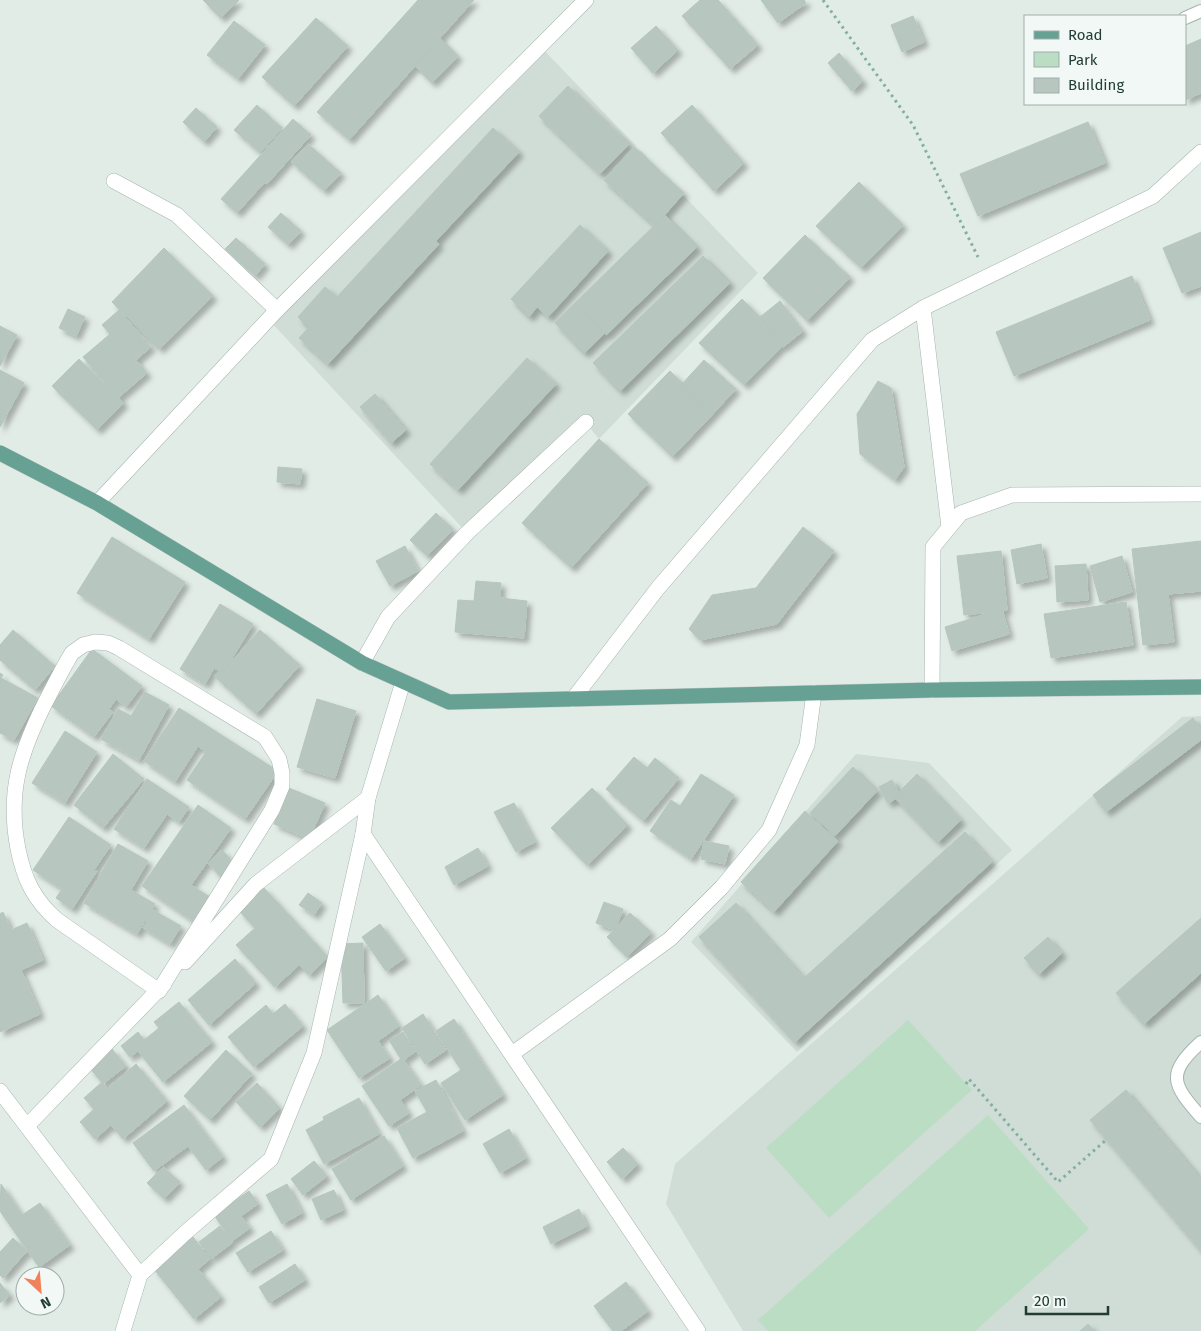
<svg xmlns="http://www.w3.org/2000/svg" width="1201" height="1331" font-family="'Fira Sans',sans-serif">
<defs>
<filter id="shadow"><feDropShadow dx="4.5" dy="4.5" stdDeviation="2.5" flood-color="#0004"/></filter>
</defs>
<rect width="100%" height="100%" fill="#e2ece7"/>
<path fill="#d0dcd6" d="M540 46 758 273 599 439 586 423 467 533 269 320Z
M1201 716V1331H743L666 1204 675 1164 1182 717Z
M856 754 929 763 1012 850 797 1052 691 942Z"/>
<path fill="#bbddc4" d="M908 1020 972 1090 829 1218 766 1148Z
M988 1115 1089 1229 975 1331H768L758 1320Z"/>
<path fill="#b7c7c0" stroke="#b4c6bf" filter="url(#shadow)" d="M203 0H239L221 18Z
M418 0H474L349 140 317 112Z
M700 0H718L758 45 730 69 682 16Z
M761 0H804L806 3 778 23Z
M913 16 924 42 902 52 891 25Z
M316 18 348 46 294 106 262 77Z
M234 21 265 45 238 79 207 55Z
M656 26 678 50 653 73 631 48Z
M440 38 458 56 432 83 414 65Z
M1201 39V93L1185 100V46Z
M839 53 863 81 852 91 828 63Z
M568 86 629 144 600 174 539 116Z
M257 105 282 128 260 153 234 130Z
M692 105 744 163 714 191 661 133Z
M196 108 217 127 204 142 183 122Z
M293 119 311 135 267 184 249 168Z
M1088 122 1105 163 978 216 960 174Z
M493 128 519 152 436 241 410 218Z
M308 144 341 173 324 191 291 162Z
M634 147 684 193 655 226 604 180Z
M249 168 265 182 237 213 221 199Z
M859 182 903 225 861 268 816 226Z
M281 213 301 231 288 245 268 227Z
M665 215 697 247 606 335 575 303Z
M410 218 439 244 328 364 299 338Z
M580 225 608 251 548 317 537 307 529 317 511 299Z
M1201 232V286L1182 293 1163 248Z
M805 235 850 277 807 321 763 278Z
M236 238 265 264 255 276 225 249Z
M164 248 213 296 159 349 112 302Z
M703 256 730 283 620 391 593 363Z
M1132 276 1150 320 1014 376 996 332Z
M325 287 337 297 309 328 298 317Z
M742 299 786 342 744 385 699 343Z
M780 301 803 331 783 347 760 317Z
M575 303 604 334 584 353 555 323Z
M68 309 85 317 76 336 59 328Z
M119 310 151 347 136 360 147 373 118 398 83 357 110 334 102 325Z
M0 326 17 335 0 366Z
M527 358 556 384 458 490 430 464Z
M79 359 124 403 97 430 52 386Z
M704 360 736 389 713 414 681 385Z
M0 370 24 383 0 427Z
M670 371 714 413 672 457 628 414Z
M878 381 891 388 904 467 895 480 860 454 857 414Z
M375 394 406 430 391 443 360 407Z
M599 439 648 483 571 568 522 523Z
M278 467 302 469 300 484 277 482Z
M436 513 453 529 427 556 410 540Z
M803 527 834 551 786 612 756 588Z
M112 537 185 582 149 639 77 593Z
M1201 541V591L1168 594 1174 642 1143 645 1132 549Z
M1041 544 1047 578 1017 584 1011 550Z
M405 546 418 571 390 586 376 561Z
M1001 551 1007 610 964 615 957 556Z
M1122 556 1132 592 1100 602 1090 566Z
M1086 564 1088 600 1057 602 1055 566Z
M476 581 501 583 500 598 527 601 524 638 455 632 458 600 474 601Z
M756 588 786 612 777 624 700 640 689 629 712 595Z
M1126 602 1133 645 1051 658 1044 614Z
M220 604 253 624 223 673 214 668 205 684 180 669Z
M1002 609 1009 634 952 651 945 627Z
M13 630 55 666 35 690 0 660V645Z
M260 630 300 665 256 714 214 676 219 671 221 673Z
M92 649 142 686 126 707 116 699 109 709 113 712 94 737 51 706Z
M0 673 3 675 1 678 38 698 14 740 0 733Z
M145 692 169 705 139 760 101 739 118 709 131 716Z
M317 699 356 711 335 778 297 767Z
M179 708 278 771 245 819 187 780 206 752 198 746 175 782 144 761Z
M1193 718 1201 729V740L1106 812 1093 795Z
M65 731 97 752 65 803 32 783Z
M113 754 144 779 103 828 74 805Z
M634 757 647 768 655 758 679 778 643 821 606 789Z
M853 767 877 791 835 836 810 813Z
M701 774 734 795 691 859 650 831 671 800 680 806Z
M917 774 961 820 938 842 894 797Z
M147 779 189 807 179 822 167 814 144 848 114 829Z
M892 780 901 796 888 803 879 787Z
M289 788 325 803 309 839 274 824Z
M592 788 628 825 587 865 551 828Z
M514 803 535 842 516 852 494 812Z
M198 805 231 828 191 885 210 897 193 921 142 886Z
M805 811 838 841 774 912 741 882Z
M69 817 111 845 94 870 97 871 72 909 56 898 62 889 33 870Z
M965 832 992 862 795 1042 699 937 736 903 804 978Z
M704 841 729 846 725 864 701 859Z
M118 844 148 861 131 890 155 904 137 934 84 903Z
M478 848 488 866 454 885 445 867Z
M222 850 234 863 221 877 208 863Z
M264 888 328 957 309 975 299 965 275 987 236 945 255 928 239 911Z
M308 893 322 903 314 915 299 905Z
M604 902 623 909 615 930 596 923Z
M153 910 181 926 170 944 143 928Z
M3 912 11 930 27 923 43 960 21 970 40 1014 0 1032V914Z
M630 913 651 932 627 957 607 937Z
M1201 918V973L1144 1024 1116 993Z
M380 924 405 958 386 971 362 937Z
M1048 937 1062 953 1039 974 1024 958Z
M363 943 364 1003H343L341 944Z
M235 959 256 983 209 1025 188 1000Z
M378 995 399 1026 378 1041 390 1058 359 1078 327 1030Z
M179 1002 212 1042 163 1082 138 1051 130 1057 121 1046 138 1032 144 1040 159 1028 154 1022Z
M285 1004 303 1026 254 1067 228 1037 266 1005 273 1014Z
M423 1014 446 1050 425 1064 402 1028Z
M454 1019 503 1095 465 1120 441 1083 461 1070 436 1031Z
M403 1032 415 1052 402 1061 389 1040Z
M112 1049 126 1066 103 1084 89 1067Z
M226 1050 252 1074 210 1120 184 1096Z
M402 1058 421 1085 400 1100 409 1113 389 1126 362 1086Z
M136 1064 167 1101 123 1139 111 1125 95 1139 80 1122 94 1109 84 1098 102 1082 107 1089Z
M436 1080 463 1131 413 1158 397 1128 427 1112 415 1091Z
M257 1083 280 1108 260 1127 236 1102Z
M1126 1090 1201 1179V1251L1090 1120Z
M359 1098 379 1134 324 1164 306 1130 324 1120 323 1117Z
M184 1105 223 1157 206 1170 188 1146 154 1171 133 1143Z
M509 1129 526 1158 500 1173 483 1144Z
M384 1136 403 1166 351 1200 332 1169Z
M623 1148 638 1164 622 1179 607 1162Z
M314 1161 327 1176 303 1195 291 1179Z
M163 1167 180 1182 164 1199 147 1183Z
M1 1184 22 1215 40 1203 70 1245 39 1267 0 1211Z
M287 1184 302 1213 282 1224 266 1195Z
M334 1190 343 1210 321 1220 312 1199Z
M249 1191 258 1204 241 1216 250 1228 232 1241 214 1215Z
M579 1209 587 1226 551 1244 543 1227Z
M220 1226 232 1243 212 1258 199 1242Z
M271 1231 283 1250 248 1272 236 1253Z
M193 1237 210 1259 198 1269 221 1297 194 1319 153 1268Z
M13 1238 27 1251 3 1278 0 1275V1252Z
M295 1264 305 1280 269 1303 259 1287Z
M626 1282 648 1311 621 1331H613L594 1306Z
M0 1283 10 1295 0 1303Z
M1088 1324 1094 1331H1080Z"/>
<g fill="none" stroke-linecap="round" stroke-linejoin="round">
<g stroke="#a5b4ae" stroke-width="14">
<path id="service" d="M1185 18 1201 11
M1201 1042C1166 1074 1172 1084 1201 1117"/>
</g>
<g stroke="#a5b4ae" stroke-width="16">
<path id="minor" d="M114 181 177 215 277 310
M949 527 923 308 1153 196 1201 152
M95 642 108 643 119 648 265 737 279 759 282 773V786L272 810 159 991 57 920C34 900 24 879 18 849 7 792 20 753 45 703 54 686 62 669 72 653L83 645Z
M362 663 388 617 467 533 586 422
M932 690 933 547 961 513 1012 495 1201 494
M573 699 658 588 872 340 923 308
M185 962 256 884 368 798
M512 1054 670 939 722 887 769 830 807 745 814 693
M0 1091 140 1275
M28 1125 164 984
M123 1331 140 1275 185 1233 271 1159 314 1053 363 834"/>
</g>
<g stroke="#a5b4ae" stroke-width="16">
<path id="tertiary" d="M97 503 277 310 586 0
M403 682 368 798 363 834 698 1331"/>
</g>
<g stroke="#c1c9c7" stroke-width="16">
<path id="primary" d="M0 453 97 503 362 663 449 702 932 690 1201 687"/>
</g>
<path stroke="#82afa2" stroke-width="3" stroke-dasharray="2.5 4" stroke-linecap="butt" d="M823 0 913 125 978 257
M966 1084 969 1079 1058 1182 1106 1140"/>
<use href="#service" stroke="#fff" stroke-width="12"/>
<use href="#minor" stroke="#fff" stroke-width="15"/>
<use href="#tertiary" stroke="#fff" stroke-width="15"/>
<use href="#primary" stroke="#66a193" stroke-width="15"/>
</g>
<rect x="1024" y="15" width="162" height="90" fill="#f2f8f5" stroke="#9fada9"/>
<rect x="1034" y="31" width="25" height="8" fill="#66a193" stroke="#9fada9"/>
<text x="1068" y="40" font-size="15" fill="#223d36">Road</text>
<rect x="1034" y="52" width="25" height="15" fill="#bbddc4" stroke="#9fada9"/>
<text x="1068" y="65" font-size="15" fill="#223d36">Park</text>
<rect x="1034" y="78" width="25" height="15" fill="#b7c7c0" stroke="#9fada9"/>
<text x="1068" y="90" font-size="15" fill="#223d36">Building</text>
<g transform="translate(40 1291) rotate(154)"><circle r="24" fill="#f2f8f5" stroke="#9fada9"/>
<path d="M0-4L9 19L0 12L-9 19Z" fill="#f1815a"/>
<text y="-8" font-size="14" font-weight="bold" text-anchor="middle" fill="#223d36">N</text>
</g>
<path d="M1026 1306v8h82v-8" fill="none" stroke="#223d36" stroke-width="2.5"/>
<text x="1034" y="1306" font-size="15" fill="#223d36" stroke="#f2f8f5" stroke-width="4" paint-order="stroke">20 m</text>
</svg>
